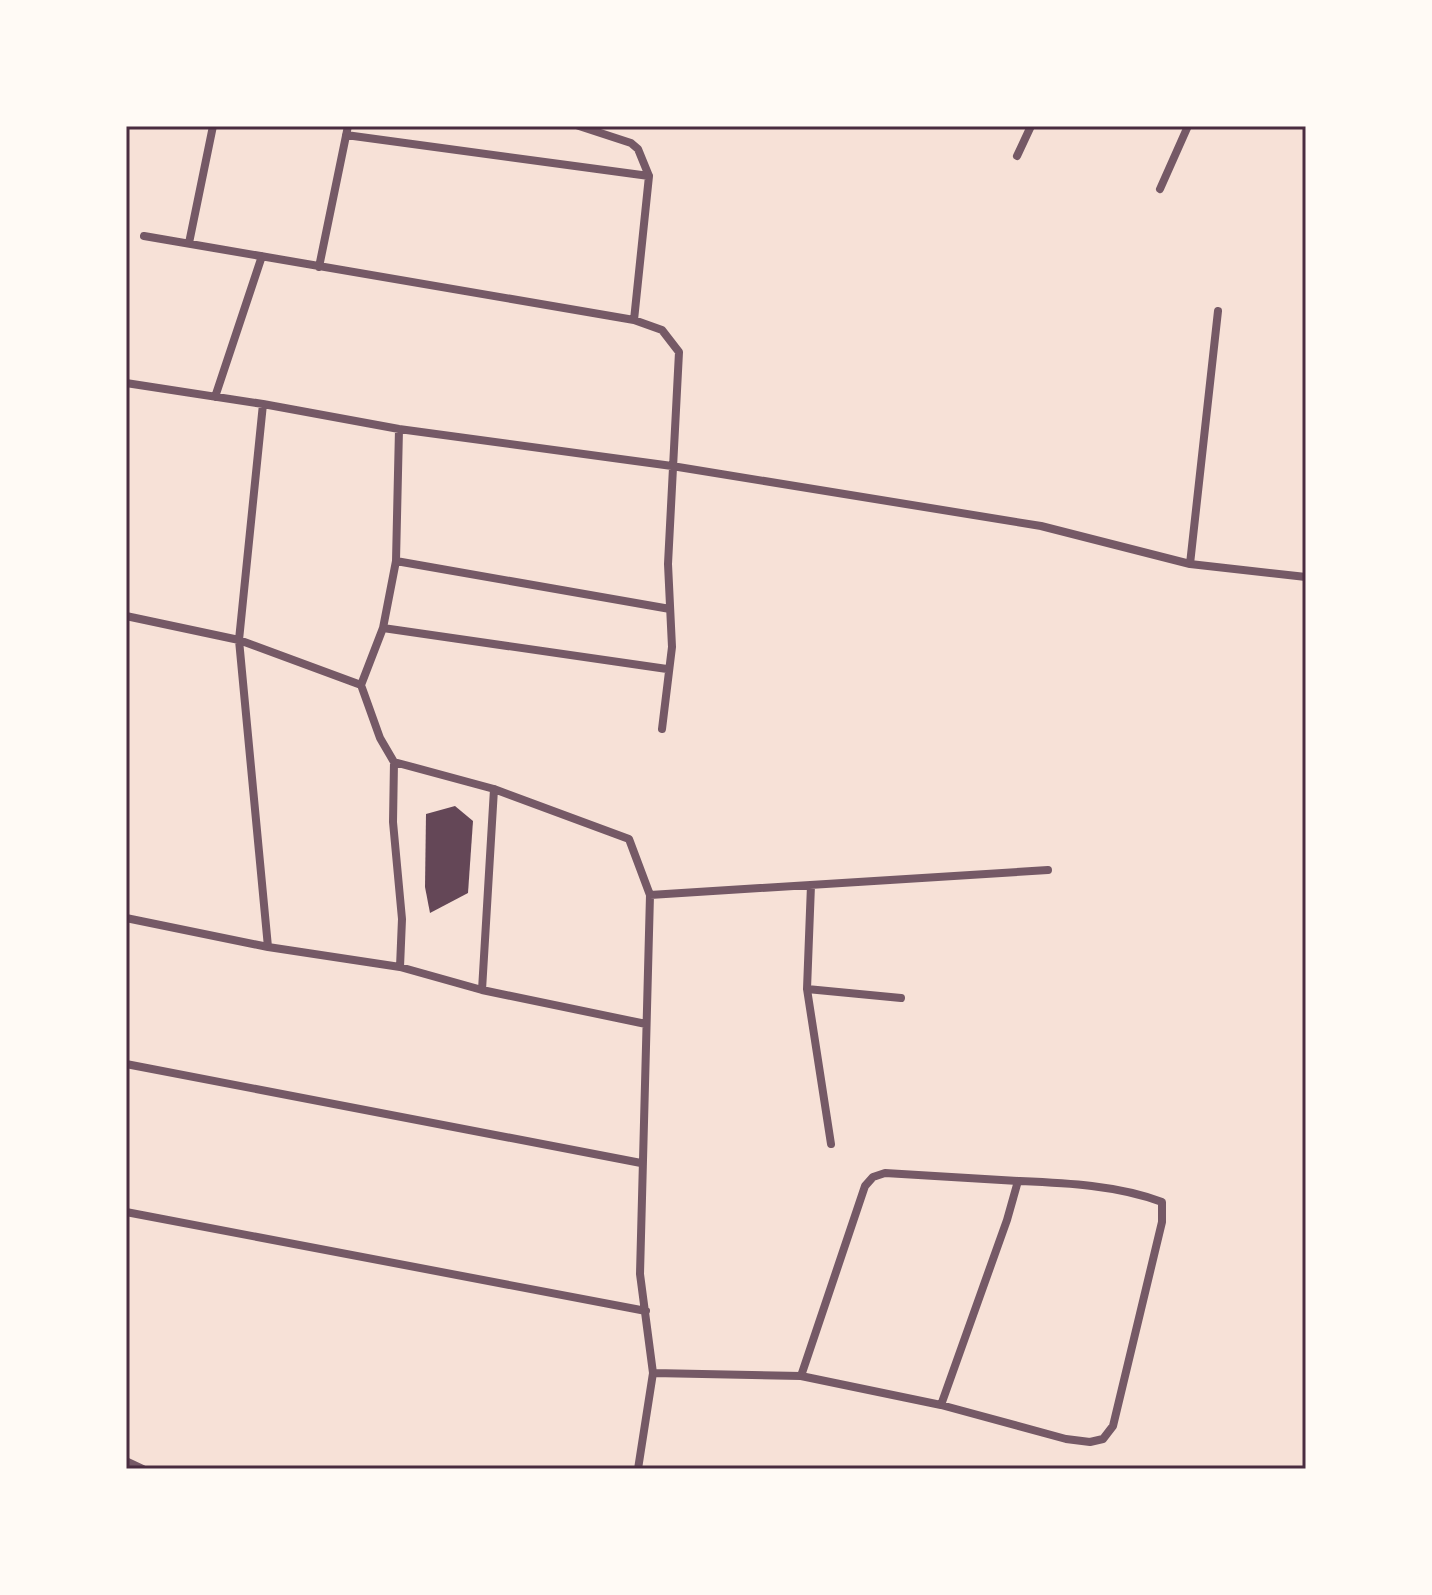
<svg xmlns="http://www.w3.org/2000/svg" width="1432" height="1595" font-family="Signika,sans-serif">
<rect width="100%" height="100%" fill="#f7e1d7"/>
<path fill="#644757" d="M455 806 473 821 468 893 430 913 425 887 426 814Z"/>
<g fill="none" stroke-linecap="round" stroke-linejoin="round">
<path stroke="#755966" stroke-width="8" d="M579 126 631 143 638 149 649 176 634 320
M346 135 649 176
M1017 156 1031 126
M1160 189 1188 126
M144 236 634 320 662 330 679 352 668 564 672 647 662 729
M189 243 213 126
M319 267 348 126
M126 383 263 404 399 429 672 466 1041 526 1190 564 1306 577
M215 397 262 256
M263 404 239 640 268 947
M396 561 670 609
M1190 564 1218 311
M126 616 239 640 361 685 380 738 394 762 494 789 629 839 650 895 640 1274 653 1373 638 1469
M383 628 667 669
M361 685 383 628 396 561 399 429
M394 762 393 822 402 919 400 967
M811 885 807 989 831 1144
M650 895 1048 870
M126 918 268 947 400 967 482 990 646 1024
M807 989 901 998
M482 990 494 789
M126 1064 641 1163
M126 1212 646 1311
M653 1373 801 1376 941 1405 1066 1439 1090 1442 1103 1439 1113 1426 1162 1222V1202C1117 1185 1065 1183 1018 1181
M801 1376 865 1186 873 1177 885 1173 1018 1181 1007 1220 941 1405
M126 1461 143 1469"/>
</g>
<rect width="1432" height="1595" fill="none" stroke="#fffaf5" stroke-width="256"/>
<rect x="128" y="128" width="1176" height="1339" fill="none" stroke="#4a2c40" stroke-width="3"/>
</svg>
